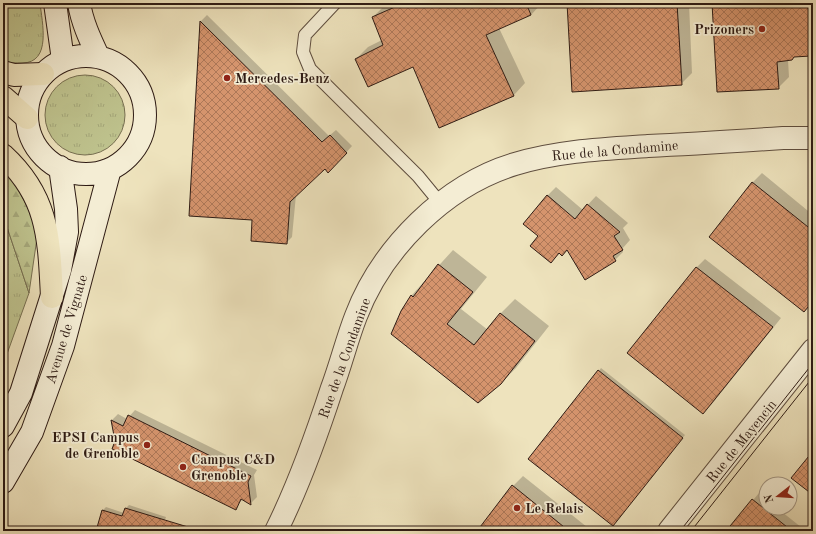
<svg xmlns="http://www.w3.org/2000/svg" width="816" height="534" font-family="'Old Standard TT',serif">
<defs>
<pattern id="grass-tufts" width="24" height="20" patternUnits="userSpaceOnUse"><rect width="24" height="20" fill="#bec28d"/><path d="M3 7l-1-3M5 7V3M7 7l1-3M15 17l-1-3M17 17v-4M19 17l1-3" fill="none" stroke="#a4a679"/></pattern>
<pattern id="forest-firs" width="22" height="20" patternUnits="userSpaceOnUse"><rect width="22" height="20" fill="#bec28d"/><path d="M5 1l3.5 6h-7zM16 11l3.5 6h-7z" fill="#a4a679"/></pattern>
<pattern id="building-cross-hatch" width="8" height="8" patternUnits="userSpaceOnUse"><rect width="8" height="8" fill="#d5946d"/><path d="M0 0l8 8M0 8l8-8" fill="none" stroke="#ad7858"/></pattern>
</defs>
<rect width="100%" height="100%" fill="#eee3bd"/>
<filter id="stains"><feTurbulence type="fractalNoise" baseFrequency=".005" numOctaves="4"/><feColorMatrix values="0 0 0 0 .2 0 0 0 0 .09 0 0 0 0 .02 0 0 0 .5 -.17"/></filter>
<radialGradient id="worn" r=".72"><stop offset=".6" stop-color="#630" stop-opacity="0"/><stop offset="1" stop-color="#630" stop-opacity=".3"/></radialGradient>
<path fill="url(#grass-tufts)" stroke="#766e50" d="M3 3H40C42 22 52 63 22 63 16 63 9 63 3 61Z
M45 115a40 40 0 1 1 80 0a40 40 0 1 1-80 0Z
M3 215 29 293 3 365Z"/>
<path fill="url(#forest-firs)" stroke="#766e50" d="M3 170 16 185 34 220 37 238 29 293 3 215Z"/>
<path fill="#0003" d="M391 3H542L531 15 499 28 525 83 514 95 439 127 413 66 356 59 368 47 382 40 373 17 384 6Z
M568 3H689L692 73 681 84Z
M713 3H813V53L811 55 795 56 788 60 789 77 778 88Z
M207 15 329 136 336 130 352 146 334 166 325 167 296 195 292 237 286 243 253 219 190 215 201 21Z
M762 173 813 215V301L804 311 710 236 753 182Z
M556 187 583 210 596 196 628 223 623 228 630 240 622 249 623 252 615 260 567 249 560 253 551 262 539 236 547 196Z
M453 250 487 277 461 309 488 330 500 314 515 299 549 326 516 368 501 383 411 296Z
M705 259 781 318 712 404 703 412 696 268Z
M601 368 685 435 613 525 599 371Z
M135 410 257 470 254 475 257 497 251 503 243 499 235 508 116 441 112 420 118 414 127 419Z
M523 476 592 531H478L513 486Z
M759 493 766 499V508H777L806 531H735L734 523Z
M129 505 166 517 161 531H97L103 510 106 507 124 513 126 508Z"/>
<path fill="url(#building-cross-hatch)" stroke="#2e1b14" d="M404 3H526L531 15 486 35 514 96 439 128 413 67 368 87 355 59 383 45 372 17Z
M567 3H677L682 85 572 92Z
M712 3H808L811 56 794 57 792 60 777 62 779 89 717 92Z
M200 21 322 142 330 135 347 153 328 173 325 169 290 202 287 244 251 241 252 220 189 216Z
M752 182 813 231V301L804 312 709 237Z
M547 195 575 219 587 204 620 232 614 236 623 250 613 256 616 261 585 280 567 250 562 256 559 253 551 263 530 246 538 236 523 224Z
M438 264 473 292 447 324 474 345 500 313 535 341 501 384 478 403 391 334 401 311 411 295 413 297Z
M696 267 773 327 703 414 627 353Z
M598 370 683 438 613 526 528 459Z
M128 415 251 476 248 482 251 505 241 499 236 510 112 449 115 441 111 420 123 426Z
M813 451V495L791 478Z
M512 485 569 531H477Z
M752 499 792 531H726Z
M125 508 188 527 187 531H96L102 510 122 516Z"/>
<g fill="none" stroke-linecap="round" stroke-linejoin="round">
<g stroke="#5e4d3e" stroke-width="14">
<path id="lane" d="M335 3 305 35 303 52 310 69 418 176 441 204"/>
</g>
<g stroke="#5e4d3e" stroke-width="24">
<path id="street" d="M276 531C299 485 316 437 332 388 341 364 347 339 356 316 382 248 445 185 515 164 558 151 603 149 648 146 693 144 738 141 783 138H813
M669 531 813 350"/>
</g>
<g stroke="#2e1b14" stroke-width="24">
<path id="secondary" d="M55 3 63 60
M79 3C82 22 90 39 98 56
M27 115a59 59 0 1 1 118 0a59 59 0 1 1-118 0Z
M3 426 21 393 60 270 67 232 66 209 60 167
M3 482 32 432 63 346 110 169"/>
</g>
<g stroke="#2e1b14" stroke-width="24">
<path id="highway" d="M3 72 14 75 43 74
M3 97 27 118
M3 155C49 197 49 239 52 297"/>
</g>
<use href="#lane" stroke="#f4edd4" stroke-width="12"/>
<use href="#street" stroke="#f4edd4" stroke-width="22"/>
<use href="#secondary" stroke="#f4edd4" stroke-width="22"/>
<use href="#highway" stroke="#eee3bd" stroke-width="22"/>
<path stroke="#2e1b14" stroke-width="1" d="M680 531 813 363
M691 531 813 377"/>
</g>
<g fill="#8f2418" stroke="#f4edd4" stroke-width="1.5">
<circle cx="762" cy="29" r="4"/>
<circle cx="227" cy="78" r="4"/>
<circle cx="147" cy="445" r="4"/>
<circle cx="183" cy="467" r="4"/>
<circle cx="517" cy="508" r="4"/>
</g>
<g text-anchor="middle" stroke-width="3.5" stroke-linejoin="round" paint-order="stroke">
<g font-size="14" font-weight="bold" fill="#2e1b14" stroke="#f4edd4" text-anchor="start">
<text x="754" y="34" text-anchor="end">Prizoners</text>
<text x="235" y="83">Mercedes-Benz</text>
<text x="139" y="442" text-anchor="end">EPSI Campus<tspan x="139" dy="16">de Grenoble</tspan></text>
<text x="191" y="464">Campus C&amp;D<tspan x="191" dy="16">Grenoble</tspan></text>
<text x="525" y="513">Le Relais</text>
</g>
<g font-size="14" fill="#2e1b14" stroke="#f4edd4">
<text transform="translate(615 150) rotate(-5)" y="5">Rue de la Condamine</text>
<text transform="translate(66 329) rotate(-73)" y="5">Avenue de Vignate</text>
<text transform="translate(344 358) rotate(-70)" y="5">Rue de la Condamine</text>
<text transform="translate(741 441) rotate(-51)" y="5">Rue de Mayencin</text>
</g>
</g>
<rect width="816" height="534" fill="none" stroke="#eee3bd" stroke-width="16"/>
<rect x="4" y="4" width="808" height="526" fill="none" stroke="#2e1b14" stroke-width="2"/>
<rect x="8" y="8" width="800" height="518" fill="none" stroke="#2e1b14"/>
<g transform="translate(778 496) rotate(253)"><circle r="19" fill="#f4edd4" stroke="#a59987"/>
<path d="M0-3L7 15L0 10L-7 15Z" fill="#8f2418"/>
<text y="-6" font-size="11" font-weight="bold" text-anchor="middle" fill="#2e1b14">N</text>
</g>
<rect width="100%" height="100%" filter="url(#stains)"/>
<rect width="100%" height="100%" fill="url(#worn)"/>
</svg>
